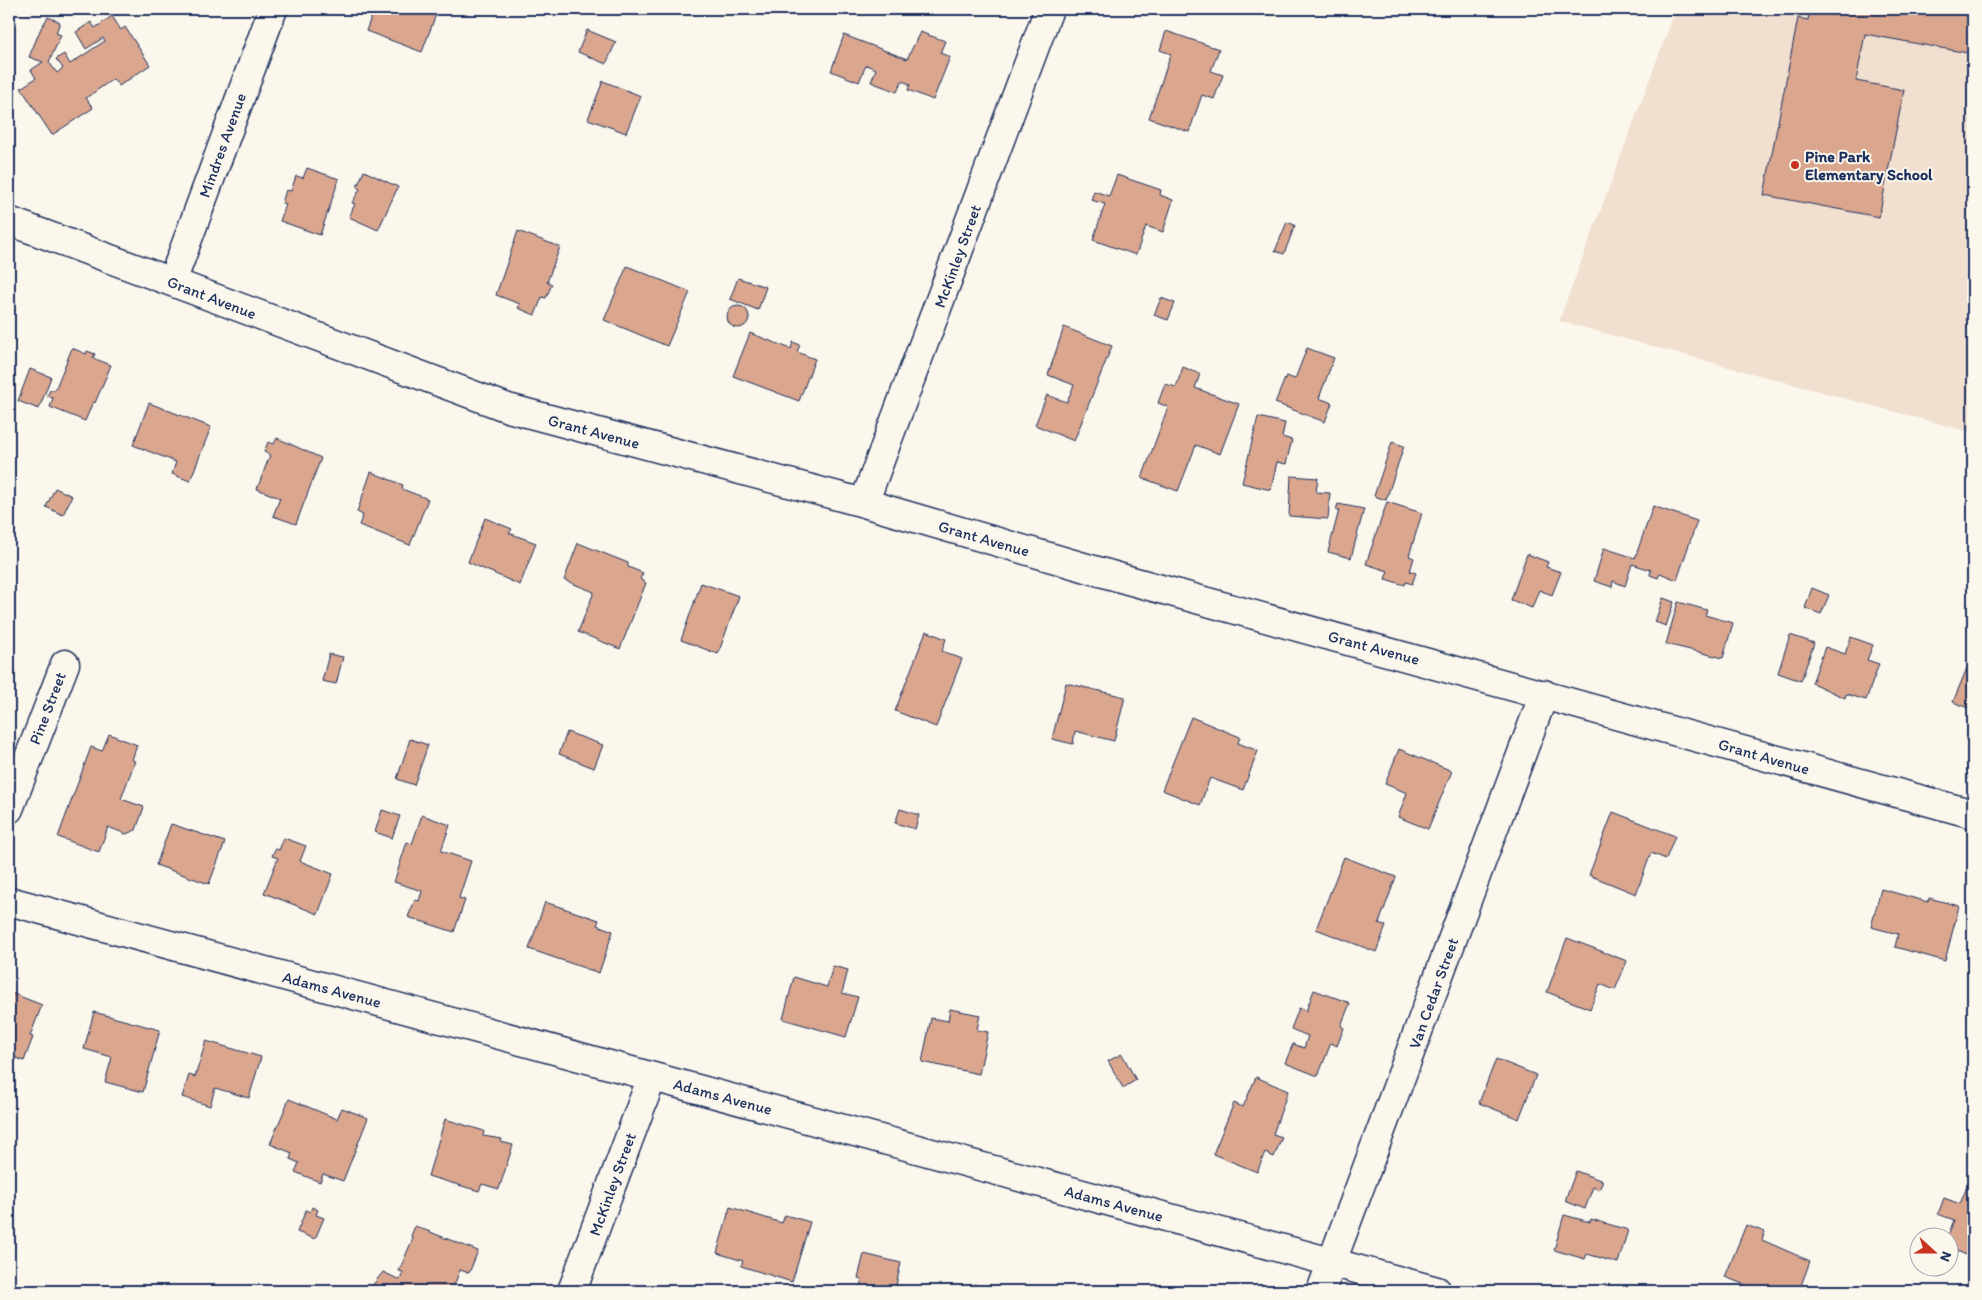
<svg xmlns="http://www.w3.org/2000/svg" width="1982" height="1300" font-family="Itim,sans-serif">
<rect width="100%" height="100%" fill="#fbf7ec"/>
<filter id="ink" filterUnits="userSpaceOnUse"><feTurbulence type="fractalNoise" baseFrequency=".02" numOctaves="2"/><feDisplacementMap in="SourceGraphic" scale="10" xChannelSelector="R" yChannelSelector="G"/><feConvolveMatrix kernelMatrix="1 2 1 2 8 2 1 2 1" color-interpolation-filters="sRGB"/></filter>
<g filter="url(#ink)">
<path fill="#f1dfd0" d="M1676 9H1973V433L1559 321Z"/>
<path fill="#daa68e" stroke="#1b2f5e" d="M374 9H438L422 52 366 31Z
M1810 9H1973V54L1865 34 1856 81 1904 90 1879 217 1764 195 1798 18 1808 20Z
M112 16 121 30 125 27 150 65 119 86 113 79 86 98 93 108 52 135 21 88 36 78 31 70 43 62 29 57 41 28 48 17 60 22 56 33 61 35 49 62 57 73 63 68 56 59 64 54 70 64 105 41 103 38 86 49 76 32 91 22 95 28Z
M587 30 616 42 606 64 578 52Z
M1166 31 1219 49 1211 71 1223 75 1214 99 1202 95 1189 132 1149 118 1171 54 1160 50Z
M920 32 945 41 940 53 950 57 933 100 908 90 910 84 902 81 897 92 871 82 876 69 866 65 859 82 831 71 844 35 907 59Z
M603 81 641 96 626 133 588 119Z
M307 168 339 179 320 235 280 221 286 204 282 203 286 190 291 191 296 176 303 178Z
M364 171 398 187 378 230 349 217 355 204 352 203 360 189 357 187Z
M1117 175 1161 190 1160 195 1173 200 1163 232 1146 226 1136 255 1093 240 1105 204 1091 200 1094 191 1109 196Z
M1287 222 1295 225 1284 254 1275 251Z
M518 231 560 247 547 282 552 284 546 298 542 297 535 315 518 308 520 304 496 295Z
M627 266 690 292 667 346 604 320Z
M738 278 766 287 758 310 730 299Z
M1161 298 1175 303 1168 320 1154 315Z
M727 317a11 11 0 1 1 22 0a11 11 0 1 1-22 0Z
M1064 327 1112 346 1074 441 1035 425 1047 395 1067 402 1074 385 1048 375Z
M750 333 791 349 793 342 800 345 797 352 815 359 799 401 733 376Z
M72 348 86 354 87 351 95 354 93 358 111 365 95 403 93 402 85 421 50 407 53 398 47 396 50 390H55Z
M1307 348 1334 358 1319 398 1332 403 1325 422 1275 403 1286 376 1295 379Z
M1183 367 1200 374 1195 388 1239 404 1220 454 1196 445 1178 491 1142 478 1168 407 1158 403 1165 384 1176 387Z
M30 369 51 377 39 409 18 401Z
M149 403 211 427 190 481 172 474 176 462 133 445Z
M1258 417 1285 423 1282 437 1292 440 1286 464 1277 462 1271 490 1242 483Z
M277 438 321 458 296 524 273 516 280 498 257 489 270 455 264 452 268 442 274 444Z
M1392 442 1404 446 1386 500 1374 496Z
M371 472 403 485 402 489 428 499 410 545 359 525 363 515 357 512Z
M1291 476 1318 478 1316 492 1330 493 1328 519 1289 516Z
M55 488 72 496 63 515 46 507Z
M1387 502 1422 513 1409 556 1414 558 1410 571 1416 573 1412 584 1406 582 1405 585 1385 579 1388 571 1366 564Z
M1338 504 1364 509 1351 558 1328 552 1339 510H1336Z
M1653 506 1697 521 1677 580 1660 573 1658 578 1650 575 1651 570 1632 564 1625 586 1613 581 1612 587 1594 581 1604 548 1635 558Z
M485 518 512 529 509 533 536 543 520 585 468 562Z
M578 543 628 563V567L643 573 640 579 646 583 620 649 578 632 594 592 564 580Z
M1527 554 1548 562 1546 567 1561 572 1552 595 1539 590 1532 608 1511 600Z
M701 583 739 596 718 654 681 640Z
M1812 588 1829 595 1821 614 1805 608Z
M1663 598 1674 602 1666 626 1655 622Z
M1678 602 1707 610 1705 615 1733 623 1723 658 1666 644Z
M926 631 946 639 942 651 962 659 936 727 895 711Z
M1790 635 1814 643 1801 681 1778 673Z
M1851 637 1873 645 1867 660 1879 664 1866 700 1846 694 1845 698 1812 683 1825 647 1845 654Z
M329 654 343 657 336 684 322 681Z
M1969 663 1973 665V710L1953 702Z
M1066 683 1125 697 1114 741 1075 731 1073 744 1052 739Z
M1191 717 1240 737 1238 743 1258 751 1243 790 1210 778 1200 805 1162 790Z
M567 732 603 745 594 768 559 754Z
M109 734 137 745 132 760 135 761 121 799 144 807 136 830 126 834 108 827 99 852 58 837 91 747 102 751Z
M410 739 428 745 414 785 397 779Z
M1399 749 1452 771 1428 829 1398 817 1407 793 1385 784Z
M900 809 919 815 915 829 895 823Z
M382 810 400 816 392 838 375 832Z
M1613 812 1675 836 1666 859 1651 853 1636 894 1589 875Z
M422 815 450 825 441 851 471 861 459 898 465 900 454 932 408 917 415 900 419 901 422 891 394 882 407 842 412 844Z
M171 824 225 842 209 884 156 865Z
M284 838 306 846 300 861 333 874 318 914 264 893 278 858 272 856 275 849 279 850Z
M1344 857 1396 877 1379 923 1386 926 1376 952 1316 929Z
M1881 889 1928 902 1929 898 1959 906 1945 961 1895 947 1898 934 1871 927Z
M545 902 599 920 597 925 613 931 599 973 529 949Z
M1567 938 1627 961 1615 990 1600 984 1590 1009 1547 992Z
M833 966 848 970 842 993 858 997 846 1037 783 1019 794 977 827 987Z
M1314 990 1350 1003 1341 1026 1344 1028 1337 1046 1331 1043 1318 1076 1285 1063 1293 1044 1304 1048 1308 1036 1291 1029 1299 1008 1306 1011Z
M9 992 42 1005 30 1036 33 1037 24 1061 9 1055Z
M950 1009 980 1015 977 1030 988 1032 979 1074 922 1062 931 1018 948 1021Z
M94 1012 160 1030 143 1092 105 1082 112 1057 84 1049Z
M206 1041 261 1057 249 1098 215 1088 210 1106 182 1097 189 1075 195 1077Z
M1122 1054 1136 1080 1123 1088 1108 1061Z
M1496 1059 1536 1075 1519 1119 1479 1103Z
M1256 1077 1288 1091 1273 1134 1282 1137 1274 1157 1265 1153 1257 1172 1213 1154 1234 1103 1243 1107Z
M289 1099 337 1119 342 1108 368 1118 343 1181 323 1174 320 1182 295 1172 299 1163 290 1159 292 1153 270 1144Z
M445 1119 484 1131 483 1136 502 1139 501 1142 513 1145 499 1189 482 1184 479 1191 428 1176Z
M1576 1171 1603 1181 1599 1190 1593 1187 1585 1209 1565 1201Z
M1971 1177 1973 1178V1258L1950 1248V1238H1947L1954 1220 1938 1214 1944 1198 1960 1204Z
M312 1207 318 1210 316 1215 324 1218 315 1239 297 1232 306 1210 310 1212Z
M730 1207 782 1223 785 1215 810 1222 792 1282 741 1266 743 1261 717 1253Z
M1564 1215 1590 1222 1591 1219 1628 1230 1618 1263 1587 1254 1585 1259 1554 1250Z
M1746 1225 1765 1232 1762 1240 1810 1261 1799 1291H1761L1725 1277Z
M415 1226 478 1251 469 1273 460 1270 452 1291H368L383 1272 400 1280 403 1272 399 1271 413 1238 411 1236Z
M864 1254 901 1263 896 1285 921 1291H859L862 1279 858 1278Z
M974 1284 992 1291H971Z
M995 1286 1009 1291H993Z"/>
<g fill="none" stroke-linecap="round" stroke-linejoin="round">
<g stroke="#1b2f5e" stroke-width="31">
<path id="minor" d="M9 221 508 408 864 503 1128 580 1973 814
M172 282 273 9
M864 503 1049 9
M9 809 65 664
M9 901 1437 1291
M572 1291 652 1077
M1321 1291 1544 694"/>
</g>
<use href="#minor" stroke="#fbf7ec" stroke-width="28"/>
</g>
</g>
<circle fill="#c8321e" stroke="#fbf7ec" stroke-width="2" cx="1795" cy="165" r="5"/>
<g text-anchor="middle" stroke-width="4" stroke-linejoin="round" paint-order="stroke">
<g font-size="16" fill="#1b2f5e" stroke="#fbf7ec">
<text transform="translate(222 145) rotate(-70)" y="6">Mindres Avenue</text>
<text transform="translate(957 256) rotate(-70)" y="6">McKinley Street</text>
<text transform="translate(212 297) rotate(21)" y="6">Grant Avenue</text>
<text transform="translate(594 431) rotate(15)" y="6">Grant Avenue</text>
<text transform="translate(984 538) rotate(16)" y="6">Grant Avenue</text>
<text transform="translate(1374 647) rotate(15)" y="6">Grant Avenue</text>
<text transform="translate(47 708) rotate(-69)" y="6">Pine Street</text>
<text transform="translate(1764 756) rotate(16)" y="6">Grant Avenue</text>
<text transform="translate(332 989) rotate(15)" y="6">Adams Avenue</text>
<text transform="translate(1433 993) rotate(-70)" y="6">Van Cedar Street</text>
<text transform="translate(723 1096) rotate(15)" y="6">Adams Avenue</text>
<text transform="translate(612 1184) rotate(-70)" y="6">McKinley Street</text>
<text transform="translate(1114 1203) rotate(15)" y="6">Adams Avenue</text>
</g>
<g font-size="16" font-weight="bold" fill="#1b2f5e" stroke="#fbf7ec" text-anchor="start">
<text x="1805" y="162">Pine Park<tspan x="1805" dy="18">Elementary School</tspan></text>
</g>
</g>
<rect width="1982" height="1300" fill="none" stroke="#fbf7ec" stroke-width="30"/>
<rect x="15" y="15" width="1952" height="1270" fill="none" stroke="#1b2f5e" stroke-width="2" filter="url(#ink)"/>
<g transform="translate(1934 1252) rotate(111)"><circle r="24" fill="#fbf7ec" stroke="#a1a7b3"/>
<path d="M0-4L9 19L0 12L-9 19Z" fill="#c8321e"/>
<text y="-8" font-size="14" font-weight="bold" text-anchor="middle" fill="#1b2f5e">N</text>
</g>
</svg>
